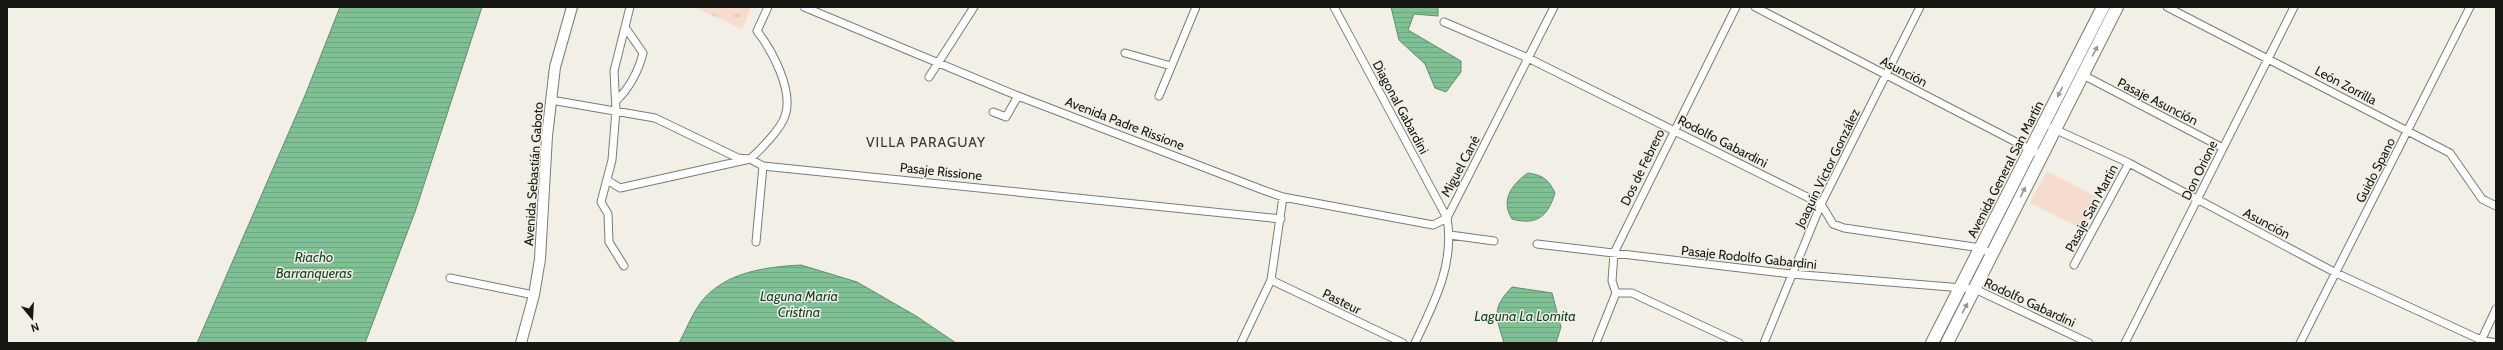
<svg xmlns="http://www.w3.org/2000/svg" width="2503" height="350" font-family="Cabin,sans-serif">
<defs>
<pattern id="park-tufts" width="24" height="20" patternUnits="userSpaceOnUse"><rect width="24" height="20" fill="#f7dbce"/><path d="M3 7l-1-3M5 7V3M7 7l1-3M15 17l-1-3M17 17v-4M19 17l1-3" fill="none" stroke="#d3bbb0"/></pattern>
<pattern id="water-rules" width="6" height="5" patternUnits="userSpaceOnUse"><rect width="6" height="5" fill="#7fc195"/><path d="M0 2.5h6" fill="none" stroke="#6da580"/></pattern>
</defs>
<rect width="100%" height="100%" fill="#f1efe6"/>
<path fill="#f7dbce" d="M2047 171 2098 198 2082 229 2030 203Z"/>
<path fill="url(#park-tufts)" d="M694 7H751L742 29Z"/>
<path fill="url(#water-rules)" stroke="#608e6e" d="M340 7H482L415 212 365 343H197L306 93Z
M1391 7H1438V16L1414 14 1408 30 1461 61V72L1446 92 1435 88 1425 64 1399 40Z
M1528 173C1543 175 1549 180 1555 193 1548 216 1537 226 1512 219 1500 200 1512 184 1528 173Z
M801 265 857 282 916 316 956 343H679C686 330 692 314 701 302 725 272 765 267 801 265Z
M1512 287 1552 293 1561 327 1556 343H1504C1496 316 1491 309 1512 287Z"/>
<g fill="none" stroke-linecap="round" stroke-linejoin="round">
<g stroke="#7d7c73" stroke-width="9">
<path id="minor" d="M804 7 1018 96 1263 190 1283 197 1433 225 1447 218 1334 7
M1755 7 2041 155
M2167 7 2450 153 2482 199 2496 206
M1444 22 1528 58 1821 204 1833 224 1844 228 1981 248 1993 255
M1125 53 1171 66
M2083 75 2223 148
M929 77 974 7
M1159 96 1196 7
M551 100 655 118 738 158 750 159C760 150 781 129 785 116 794 91 772 50 757 31L768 7
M616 101C629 89 639 70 643 53L625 27
M993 112 1006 117 1018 96
M2052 128 2129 163 2336 273 2481 340 2496 343
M607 180 620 188 750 159 763 166 1281 219
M1450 235 1494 241
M756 242 763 166
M1537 244 1791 274 1975 289 2089 343
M2074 265 2129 163
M624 266 609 242 608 214 601 202 612 160 616 110 614 71 630 7
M450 278 534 295
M1271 280 1403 343
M1616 293H1632L1739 343
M1241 343 1271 280 1283 197
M1415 343C1434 303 1455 264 1447 218L1554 7
M1596 343 1616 293 1612 281 1614 253 1736 7
M1764 343 1821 204 1920 7
M2125 343 2294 7
M2300 343 2470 7
M2480 343 2496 309"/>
</g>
<g stroke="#7d7c73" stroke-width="12">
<path id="secondary" d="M521 343 534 295 540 259 547 136 555 67 572 7"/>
</g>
<g stroke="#7d7c73" stroke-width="14">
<path id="primary" d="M1932 343 2103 7
M1947 343 2117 7"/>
</g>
<use href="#minor" stroke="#fff" stroke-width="7"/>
<use href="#secondary" stroke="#fff" stroke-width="10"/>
<use href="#primary" stroke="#fff" stroke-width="12"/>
</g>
<defs><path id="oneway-solid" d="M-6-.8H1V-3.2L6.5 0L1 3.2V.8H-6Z"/></defs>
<g fill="#979795">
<use href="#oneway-solid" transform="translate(2095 51) rotate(-63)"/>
<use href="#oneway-solid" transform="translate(2060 92) rotate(117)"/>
<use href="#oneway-solid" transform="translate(2023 192) rotate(-64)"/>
<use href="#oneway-solid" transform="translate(1965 308) rotate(-62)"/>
</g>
<g text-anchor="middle" stroke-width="3" stroke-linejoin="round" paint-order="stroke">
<g font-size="13" fill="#171713" stroke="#f1efe6">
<text transform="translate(1904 71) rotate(27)" y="5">Asunción</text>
<text transform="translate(2346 85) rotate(28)" y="5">León Zorrilla</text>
<text transform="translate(2158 101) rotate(27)" y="5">Pasaje Asunción</text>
<text transform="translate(1401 107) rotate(62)" y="5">Diagonal Gabardini</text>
<text transform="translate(1125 123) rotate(21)" y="5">Avenida Padre Rissione</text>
<text transform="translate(1723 141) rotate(27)" y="5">Rodolfo Gabardini</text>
<text transform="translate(1460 166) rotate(-62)" y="5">Miguel Cané</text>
<text transform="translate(1642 167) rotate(-64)" y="5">Dos de Febrero</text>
<text transform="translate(1827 168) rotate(-64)" y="5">Joaquín Víctor González</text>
<text transform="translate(2005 169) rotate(-63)" y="5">Avenida General San Martín</text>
<text transform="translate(2199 170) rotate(-64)" y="5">Don Orione</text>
<text transform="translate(2375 170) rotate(-63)" y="5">Guido Spano</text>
<text transform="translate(941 171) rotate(6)" y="5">Pasaje Rissione</text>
<text transform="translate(533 174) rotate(-86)" y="5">Avenida Sebastián Gaboto</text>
<text transform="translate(2091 208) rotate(-62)" y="5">Pasaje San Martín</text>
<text transform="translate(2267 223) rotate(28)" y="5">Asunción</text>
<text transform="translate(1749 257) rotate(6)" y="5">Pasaje Rodolfo Gabardini</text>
<text transform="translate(1342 301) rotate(26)" y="5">Pasteur</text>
<text transform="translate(2030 302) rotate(25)" y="5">Rodolfo Gabardini</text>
</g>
<g font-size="14" letter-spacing="1" fill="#383730" stroke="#f1efe6">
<text x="926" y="147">VILLA PARAGUAY</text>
</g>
<g font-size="14" font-style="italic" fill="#154629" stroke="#f1efe6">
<text x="314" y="262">Riacho<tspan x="314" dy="16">Barranqueras</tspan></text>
<text x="799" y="301">Laguna María<tspan x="799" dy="16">Cristina</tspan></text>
<text x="1525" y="321">Laguna La Lomita</text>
</g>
</g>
<rect width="2503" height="350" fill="none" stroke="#171713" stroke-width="16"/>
<g transform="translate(32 318) rotate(162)" stroke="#f1efe6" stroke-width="3" paint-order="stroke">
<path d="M0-3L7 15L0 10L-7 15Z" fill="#171713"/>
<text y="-6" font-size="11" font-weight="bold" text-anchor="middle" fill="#171713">N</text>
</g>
</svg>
